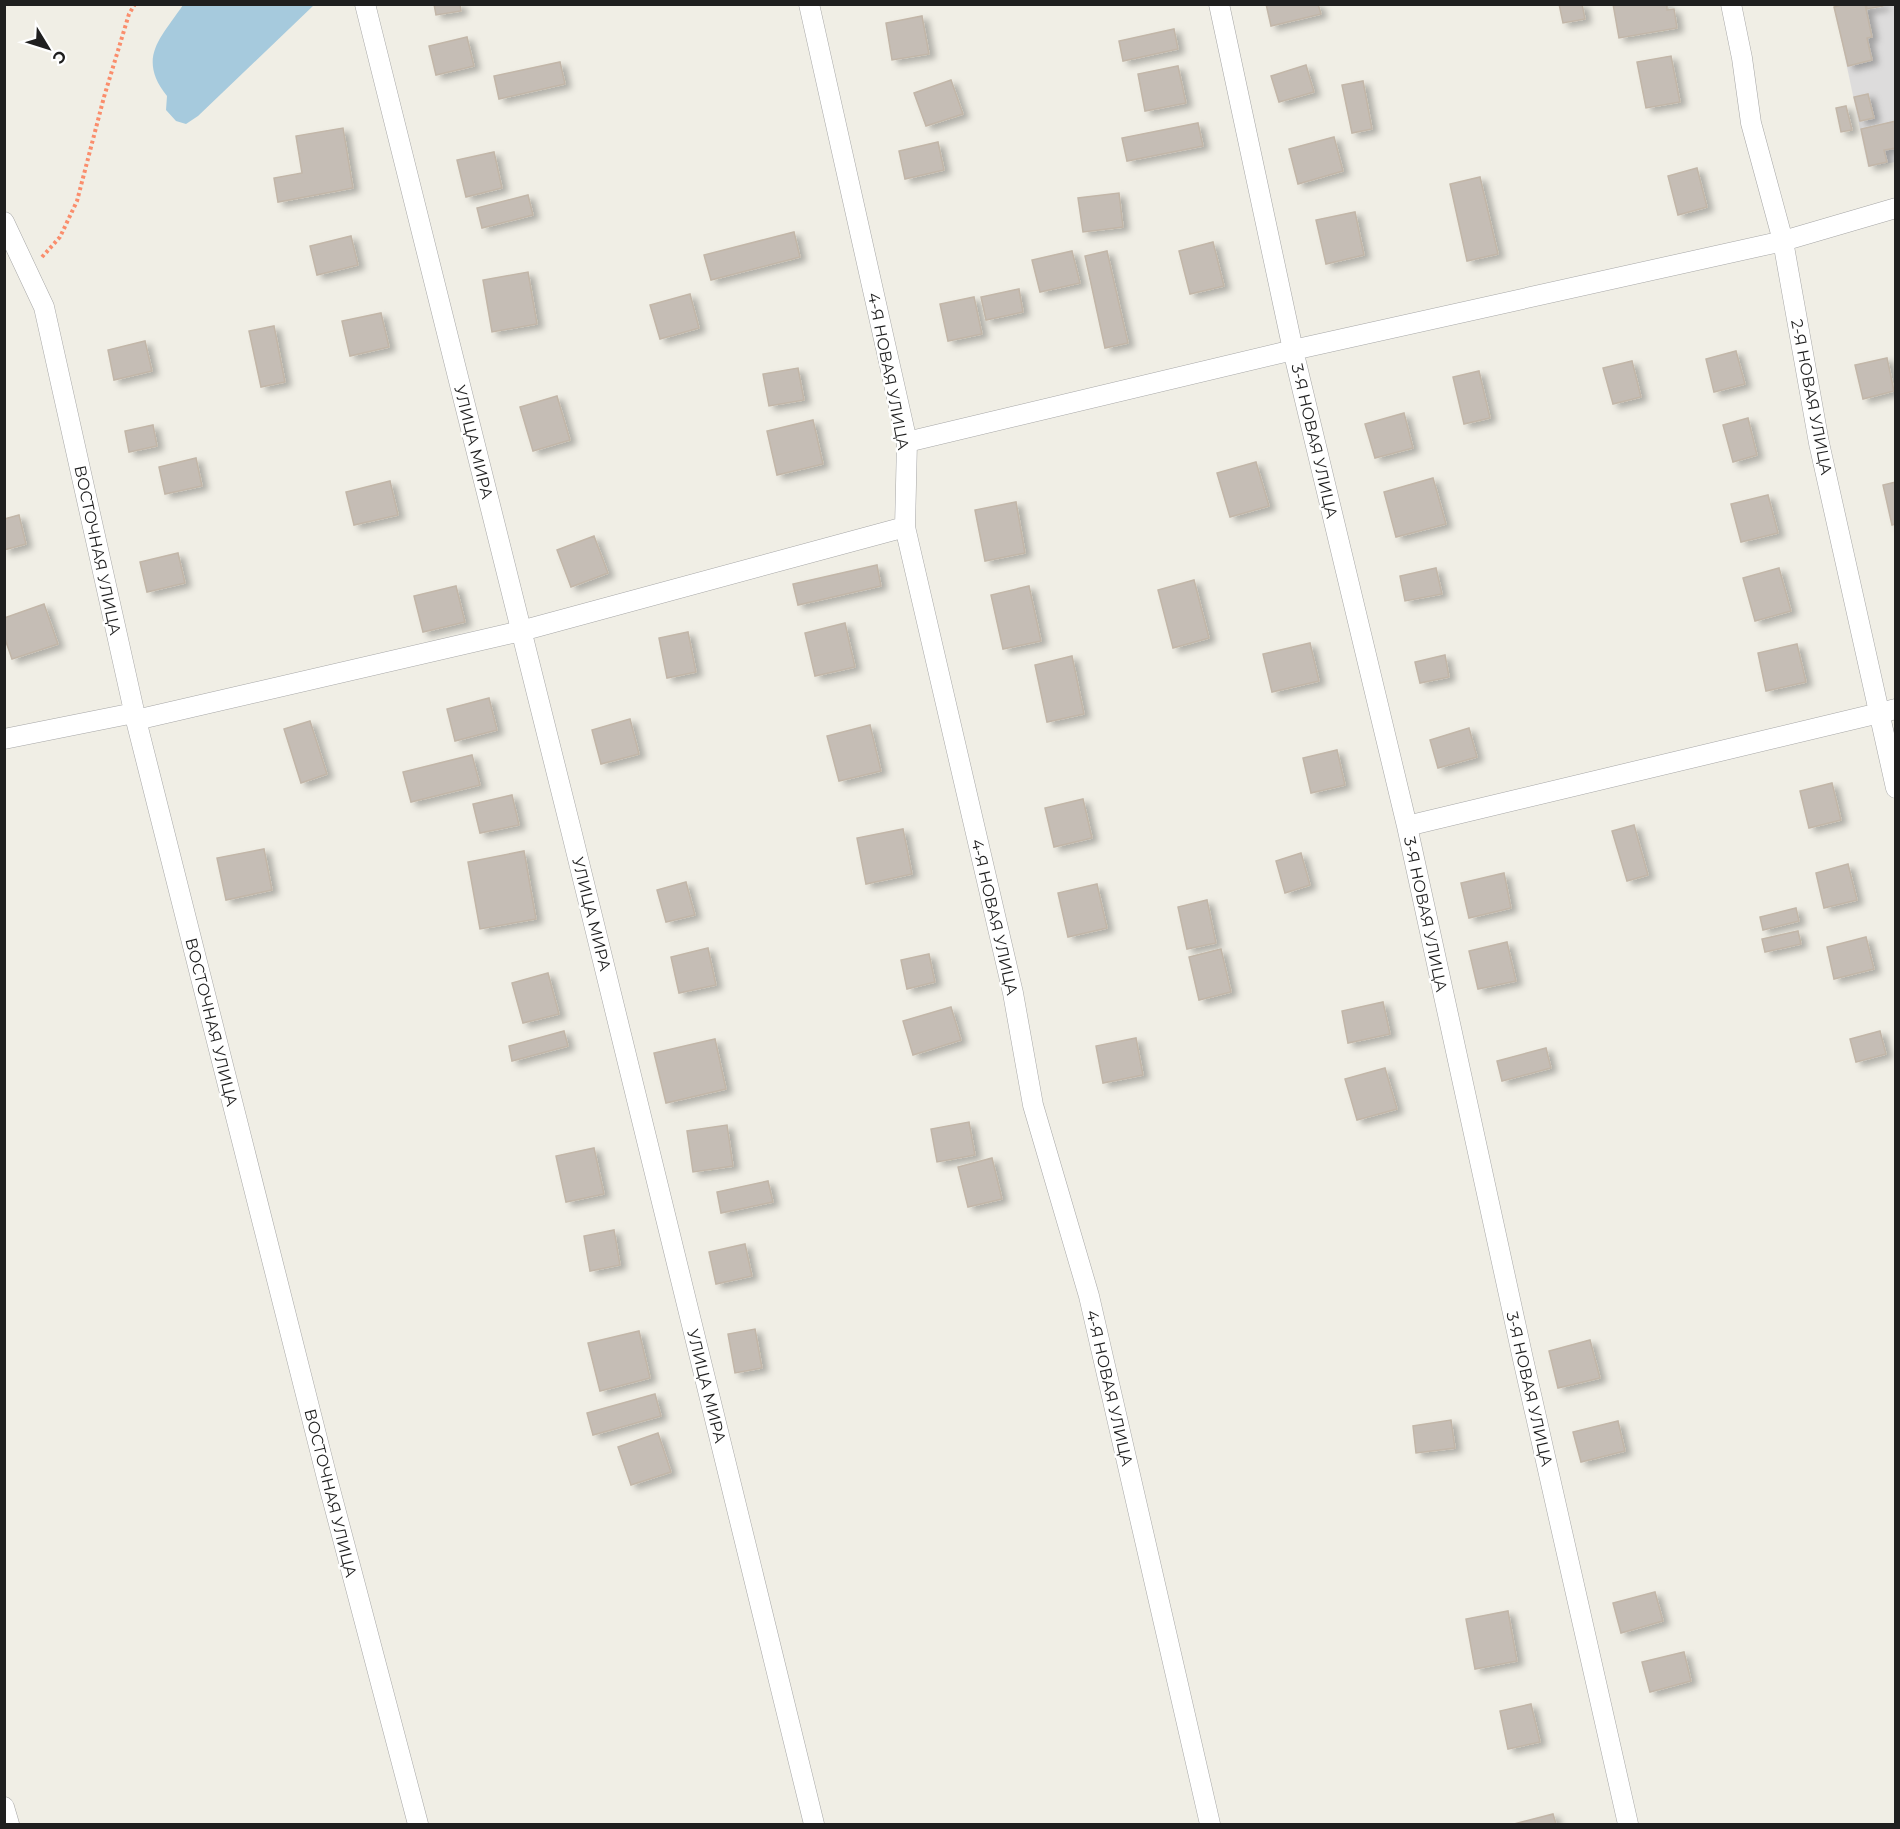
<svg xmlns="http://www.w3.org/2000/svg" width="1900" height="1829" font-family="Montserrat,sans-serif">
<defs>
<filter id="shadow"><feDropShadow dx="6" dy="4" stdDeviation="3" flood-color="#0004"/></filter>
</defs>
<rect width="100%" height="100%" fill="#f0eee5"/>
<path fill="#dddcdc" d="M1834 5H1895V162L1868 167Z"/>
<path fill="#a6cadd" d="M183 5V4L314 5 198 116 186 124 176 121 166 110 167 96C137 58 160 39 183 5Z"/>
<path fill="#c5bdb5" stroke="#c2b6a8" stroke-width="1.5" filter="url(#shadow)" d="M434 4H460L461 11 436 15Z
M1266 4H1318L1321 14 1271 26Z
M1559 4H1582L1585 19 1563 23Z
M1613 4H1667V10L1674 9 1677 28 1619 38Z
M1844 4H1865L1872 37 1867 38 1872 60 1848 66 1834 7Z
M1866 4H1883V6L1867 9Z
M922 16 929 54 892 60 886 23Z
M1174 29 1178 49 1123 61 1119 41Z
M467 37 474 66 436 75 429 46Z
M1671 56 1680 102 1646 108 1637 62Z
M560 62 565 84 499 99 494 76Z
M1306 65 1314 92 1279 102 1271 76Z
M1178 66 1186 103 1145 111 1138 74Z
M951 80 963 114 926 126 914 93Z
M1363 81 1372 129 1352 133 1342 85Z
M1868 94 1874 118 1860 121 1854 97Z
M1846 106 1852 130 1841 132 1836 108Z
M1896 121V148L1884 150 1887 162 1869 166 1861 129Z
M1198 123 1203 146 1127 161 1122 138Z
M343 128 353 188 278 202 274 178 302 173 296 136Z
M1334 137 1343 171 1298 184 1289 149Z
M938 142 944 170 905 179 899 151Z
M494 152 502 188 466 197 457 160Z
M1697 168 1707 207 1678 215 1668 176Z
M1480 177 1498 254 1467 261 1450 184Z
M1119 193 1123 227 1083 232 1078 198Z
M528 195 533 215 482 228 477 208Z
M1355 212 1364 255 1326 264 1316 220Z
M794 232 800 257 711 280 704 255Z
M351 236 358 265 317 275 310 246Z
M1213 242 1224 286 1190 294 1179 251Z
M1072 251 1080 283 1040 292 1032 260Z
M1107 251 1128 343 1105 348 1085 256Z
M528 272 537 324 492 332 483 280Z
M1019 289 1023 312 986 320 981 297Z
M690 294 699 328 660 339 650 305Z
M974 297 982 334 948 341 940 304Z
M381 313 389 347 350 356 342 321Z
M274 326 285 382 261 387 249 331Z
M145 341 152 371 114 380 108 350Z
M1736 351 1745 384 1714 392 1706 359Z
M1887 358 1894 391 1863 399 1855 365Z
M1632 361 1641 397 1613 404 1603 368Z
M798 368 804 400 769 406 763 374Z
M1479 371 1490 418 1464 424 1453 377Z
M557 396 570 440 533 451 520 407Z
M1404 413 1413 448 1375 458 1365 424Z
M1748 418 1757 455 1733 462 1723 425Z
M813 420 823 464 777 475 767 431Z
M153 425 157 446 129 452 125 431Z
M196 458 202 486 165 494 159 467Z
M1256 462 1269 506 1230 517 1217 473Z
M1433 478 1446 524 1396 537 1384 492Z
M390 481 398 515 354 525 346 492Z
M1896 482V524L1892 525 1883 485Z
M1768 495 1778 533 1741 542 1731 504Z
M1016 502 1025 553 985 561 975 510Z
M19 515 26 544 4 550V519Z
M594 536 608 573 571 587 557 550Z
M178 553 185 583 147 592 140 562Z
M877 565 881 586 798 605 793 584Z
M1436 568 1442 594 1405 601 1400 576Z
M1779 568 1791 611 1755 621 1743 578Z
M1194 580 1209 638 1173 648 1158 590Z
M456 586 465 622 423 632 414 596Z
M1029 586 1041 641 1003 649 991 595Z
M44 604 58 644 12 659 4 636V618Z
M845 623 855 667 815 676 805 633Z
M688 632 696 672 667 678 659 638Z
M1310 643 1319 681 1272 692 1263 654Z
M1797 644 1806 682 1766 691 1758 653Z
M1445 655 1449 677 1420 683 1415 662Z
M1072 656 1084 714 1047 722 1035 665Z
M489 698 497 730 455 741 447 709Z
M630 719 639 754 601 764 592 730Z
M310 721 327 774 301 783 284 729Z
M870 725 881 771 839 781 827 736Z
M1469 728 1477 757 1438 768 1430 740Z
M1337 750 1345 785 1311 793 1303 758Z
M472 755 480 785 411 802 403 772Z
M1832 783 1841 820 1809 828 1800 791Z
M512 795 519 825 480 833 473 804Z
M1083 799 1092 838 1054 847 1045 808Z
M1634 825 1648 875 1627 881 1612 831Z
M903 829 912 874 866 884 857 838Z
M264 849 272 890 226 900 217 858Z
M524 851 536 919 480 929 468 862Z
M1301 853 1310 885 1285 893 1276 861Z
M1848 864 1857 900 1824 908 1816 873Z
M1504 873 1511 908 1469 918 1461 883Z
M686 882 695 915 666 922 657 890Z
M1097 884 1107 928 1068 937 1058 893Z
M1207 900 1216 943 1187 949 1178 907Z
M1796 908 1799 921 1763 930 1760 917Z
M1798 931 1801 944 1765 952 1762 939Z
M1866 937 1874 969 1834 979 1827 947Z
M1507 942 1516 981 1478 989 1469 951Z
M708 948 716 985 679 993 671 957Z
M1221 949 1231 992 1199 1000 1189 957Z
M929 954 935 982 907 989 901 960Z
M548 973 559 1014 523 1023 512 983Z
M1383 1002 1390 1034 1348 1043 1342 1011Z
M951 1007 961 1040 913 1055 903 1021Z
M564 1031 568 1046 512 1061 509 1046Z
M1880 1031 1886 1054 1856 1062 1850 1039Z
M1136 1038 1143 1075 1103 1083 1096 1046Z
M715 1039 726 1089 666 1103 654 1053Z
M1546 1048 1551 1068 1502 1081 1497 1061Z
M1385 1068 1397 1109 1357 1120 1345 1079Z
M969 1122 975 1155 937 1162 931 1129Z
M727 1125 733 1166 693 1172 687 1131Z
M594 1148 604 1194 566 1202 556 1156Z
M992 1158 1002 1199 968 1207 958 1167Z
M768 1181 773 1202 721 1213 717 1192Z
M614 1230 620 1265 590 1271 584 1236Z
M745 1244 752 1276 716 1284 709 1252Z
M755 1329 762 1368 735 1373 728 1334Z
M639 1331 650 1378 600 1391 588 1343Z
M1590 1340 1600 1378 1558 1388 1549 1351Z
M655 1394 661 1416 593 1435 587 1413Z
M1451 1420 1455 1448 1416 1453 1413 1426Z
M1618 1421 1625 1451 1581 1462 1573 1432Z
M658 1433 671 1472 631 1485 618 1447Z
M1655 1592 1663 1621 1621 1633 1613 1603Z
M1508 1611 1517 1661 1475 1669 1466 1619Z
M1684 1652 1691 1681 1650 1692 1642 1662Z
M1531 1704 1540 1742 1508 1749 1500 1711Z
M1553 1814 1556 1824H1514Z"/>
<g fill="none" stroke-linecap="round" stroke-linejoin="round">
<g stroke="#a6a6a6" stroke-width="21">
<path id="street" d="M365 4 572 834 814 1824
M809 4 907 442 905 527 1013 993 1033 1105 1089 1296 1210 1824
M1219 4 1293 350 1407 826 1523 1359 1628 1824
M1731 4 1742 58 1751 123 1783 241 1819 443 1896 788
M4 222 44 307 136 720 328 1482 418 1824
M907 442 1293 350 1783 241 1896 208
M136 720 521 631 905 527
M4 739 134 713
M1407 826 1896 709
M4 1807 9 1824"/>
</g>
<path stroke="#fa8d6c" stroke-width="4" stroke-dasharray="3 3" stroke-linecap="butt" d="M42 257 60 237 77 201 104 97 129 14 135 4"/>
<use href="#street" stroke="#fff" stroke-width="20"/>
</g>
<g text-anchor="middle" stroke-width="5" stroke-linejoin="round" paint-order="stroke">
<g font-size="16" fill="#1f1f1f" stroke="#fff">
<text transform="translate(889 371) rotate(79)" y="6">4-Я НОВАЯ УЛИЦА</text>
<text transform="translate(1812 397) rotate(79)" y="6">2-Я НОВАЯ УЛИЦА</text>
<text transform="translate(1315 441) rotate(77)" y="6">3-Я НОВАЯ УЛИЦА</text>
<text transform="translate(474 442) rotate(76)" y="6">УЛИЦА МИРА</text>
<text transform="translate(98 550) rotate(78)" y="6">ВОСТОЧНАЯ УЛИЦА</text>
<text transform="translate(592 914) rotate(76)" y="6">УЛИЦА МИРА</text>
<text transform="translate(1426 914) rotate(78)" y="6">3-Я НОВАЯ УЛИЦА</text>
<text transform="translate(995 917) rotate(77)" y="6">4-Я НОВАЯ УЛИЦА</text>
<text transform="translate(212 1022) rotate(76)" y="6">ВОСТОЧНАЯ УЛИЦА</text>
<text transform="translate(707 1386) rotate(76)" y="6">УЛИЦА МИРА</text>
<text transform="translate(1110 1388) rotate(77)" y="6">4-Я НОВАЯ УЛИЦА</text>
<text transform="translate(1530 1389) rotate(77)" y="6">3-Я НОВАЯ УЛИЦА</text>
<text transform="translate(331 1493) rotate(76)" y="6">ВОСТОЧНАЯ УЛИЦА</text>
</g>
</g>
<rect width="1900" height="1829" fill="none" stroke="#1f1f1f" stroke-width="12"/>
<g transform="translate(48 48) rotate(128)" stroke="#ffffff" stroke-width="4.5" paint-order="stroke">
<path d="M0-4.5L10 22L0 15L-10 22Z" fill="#1f1f1f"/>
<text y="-9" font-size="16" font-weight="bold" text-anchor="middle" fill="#1f1f1f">С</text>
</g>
</svg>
